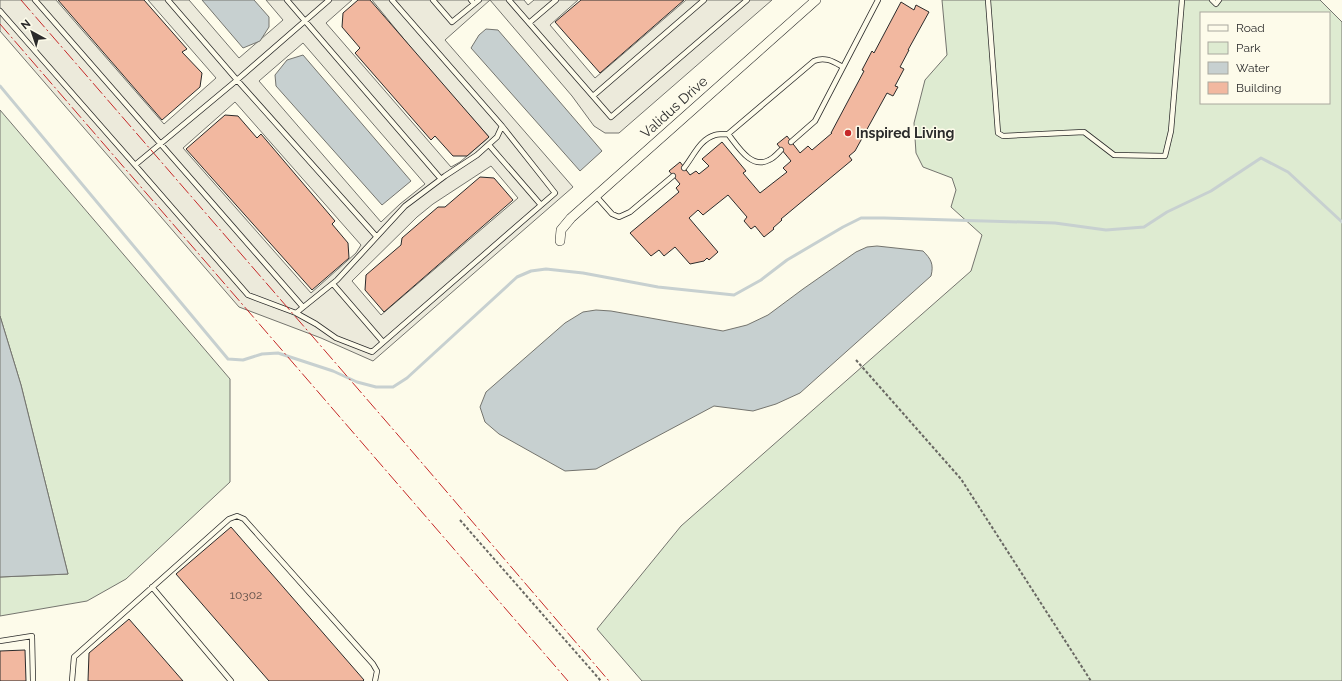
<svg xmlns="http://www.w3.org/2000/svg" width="1342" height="681" font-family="Raleway,sans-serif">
<rect width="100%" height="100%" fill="#fdfbea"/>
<path fill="#deebd1" stroke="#74746e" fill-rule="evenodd" d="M942 0H1320L1342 22V681H642L597 629 681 526 971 271 982 235 951 207 956 190 952 178 923 167 916 153 914 123 925 80 947 55ZM1201 13H1329V103H1201Z
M0 110 230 379V482L126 579 87 601 0 616V577L68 574 21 385 0 316Z"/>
<path fill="#eceadb" stroke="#74746e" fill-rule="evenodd" d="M0 0H56L164 124 216 78 148 0H189L239 58 283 20 266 0H352L326 23 451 167 460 162 489 137 421 60 372 0H524L528 5 534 0H578L550 25 595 78 686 0H772L619 133H605L594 126 572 96 490 0 445 40 573 187 373 361 321 338 239 307 0 31ZM303 43 425 184 400 204 381 222 259 81ZM235 102 361 245 356 253 311 293 183 148ZM491 166 518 198 381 315 352 281 417 217 433 204Z"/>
<path fill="#c7d0d0" stroke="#74746e" d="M202 0H254L269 17V27L260 41 243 48Z
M486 29 498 30 602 151 580 171 471 48 479 35Z
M303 55 411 181 382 205 276 86 275 75 287 60Z
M877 246 923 251C931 259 934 264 931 276L800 393 776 404 753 411 714 406 596 469 565 471 499 434 485 422 480 407 486 392 565 323 583 312 596 310 611 311 723 331 747 325 768 315 803 289 856 252 867 247Z
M0 316 21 385 68 574 0 577Z"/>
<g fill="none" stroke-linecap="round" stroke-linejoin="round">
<path stroke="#c7d0d0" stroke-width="3" d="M0 86 228 359 243 360 262 354 278 353 333 371 357 382 376 387H393L407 378 517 277 531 271 546 269 583 273 658 287 734 295 761 280 787 260 843 227 861 218H884L1055 223 1106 230 1144 227 1167 212 1211 191 1261 158 1288 172 1342 222"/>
</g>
<path fill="#f2b8a0" stroke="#2b2b2b" d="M58 0H144L187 49 182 52 202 73 200 87 162 120Z
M358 0H370L489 137 467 156H453L435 136 431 140 355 53 360 48 342 27 343 13Z
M581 0H684L600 73 555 22Z
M901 2 914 10 916 5 929 12 908 50H909L900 67 904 69 895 86 898 87 893 96 887 93 855 151 849 156 852 160 781 219 782 220 773 228 774 229 764 237 755 226 751 229 744 221 747 217 728 195 703 215 698 210 689 218 718 252 709 260 707 258 704 261 690 264 675 247 664 256 659 250 651 256 630 233 679 192 676 188 680 184 669 171 680 162 690 175 696 171 699 174 709 166 702 159 722 142 746 171 743 173 760 193 787 172 783 168 791 161 777 144 787 136 800 153 808 146 812 150 832 133H831L864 71 862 70 872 51 874 53Z
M225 115 238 116 257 138 261 134 335 221 332 224 348 243 349 258 312 290 186 149Z
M480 177 494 178 513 200 384 312 365 290 366 275 401 245 402 238 438 207H445Z
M231 527 364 680 363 681H269L176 574Z
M129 619 183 681H88L89 653Z
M25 650 26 681H0V651Z"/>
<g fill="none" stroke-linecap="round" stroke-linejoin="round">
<g stroke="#2b2b2b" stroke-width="6">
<path id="lane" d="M35 0 303 307
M168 0 237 80 376 236
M287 0 441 179
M329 0 237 80 135 165 248 295 296 313 337 280 405 206 445 176 477 155 497 137 502 126 392 0
M433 0 452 22 474 4
M471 0 474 4 479 0
M509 0 611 117 747 0
M988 0 998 133 1003 136 1084 132 1114 155 1165 156 1171 131 1182 0
M1212 0 1216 4 1219 0
M0 11 135 165
M529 23 556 0
M593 96 704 0
M728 134 814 61C825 56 834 62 843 67
M791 142 815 121 878 0
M489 145 541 205
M684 168C693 157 700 139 715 135 719 134 723 134 728 134 737 145 751 170 769 160 774 158 778 153 781 150
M596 196 612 214 619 217 630 212 673 176
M333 284 383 342
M296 313 316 324 336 338 372 352 555 193 502 126
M152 587 231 681
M0 641 32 636 33 681
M72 681 74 657 229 519 237 516 244 519 373 664 377 671 375 681"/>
</g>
<g stroke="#2b2b2b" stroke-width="10">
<path id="street" d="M560 241 561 230 571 218 816 0"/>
</g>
<path stroke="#6a6964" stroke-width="2" stroke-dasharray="3 2" stroke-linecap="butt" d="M856 360 961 479 1091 681
M460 520 601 681"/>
<use href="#lane" stroke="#fdfbea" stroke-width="4.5"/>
<use href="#street" stroke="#fdfbea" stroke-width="9"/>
<path stroke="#c62828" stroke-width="1" stroke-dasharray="14 3 2 3" stroke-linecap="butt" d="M21 0 404 442 609 681
M0 24 568 681"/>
</g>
<circle fill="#c62828" stroke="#fdfbea" stroke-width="1.5" cx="848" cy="133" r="4"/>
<g text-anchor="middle" stroke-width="3" stroke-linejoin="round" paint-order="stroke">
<g font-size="12" fill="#5d4e48">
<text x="246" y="599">10302</text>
</g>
<g font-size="14" fill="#2b2b2b" stroke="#fdfbea">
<text transform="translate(674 107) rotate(-42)" y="5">Validus Drive</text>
</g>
<g font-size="14" font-weight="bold" fill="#2b2b2b" stroke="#fdfbea" text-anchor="start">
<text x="856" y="138">Inspired Living</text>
</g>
</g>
<rect x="1200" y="12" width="130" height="92" fill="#fdfbea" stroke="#a9a89e"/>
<rect x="1208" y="25" width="20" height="6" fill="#fdfbea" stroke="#a9a89e"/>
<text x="1236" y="32" font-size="12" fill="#2b2b2b">Road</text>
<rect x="1208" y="42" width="20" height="12" fill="#deebd1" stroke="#a9a89e"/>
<text x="1236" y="52" font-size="12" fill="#2b2b2b">Park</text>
<rect x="1208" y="62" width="20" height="12" fill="#c7d0d0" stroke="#a9a89e"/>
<text x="1236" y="72" font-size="12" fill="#2b2b2b">Water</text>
<rect x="1208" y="82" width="20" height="12" fill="#f2b8a0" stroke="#a9a89e"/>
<text x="1236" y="92" font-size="12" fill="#2b2b2b">Building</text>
<g transform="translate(32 32) rotate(320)" stroke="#fdfbea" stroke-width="3" paint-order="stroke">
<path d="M0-3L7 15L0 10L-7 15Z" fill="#2b2b2b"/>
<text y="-6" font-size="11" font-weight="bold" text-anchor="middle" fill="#2b2b2b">N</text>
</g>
</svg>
